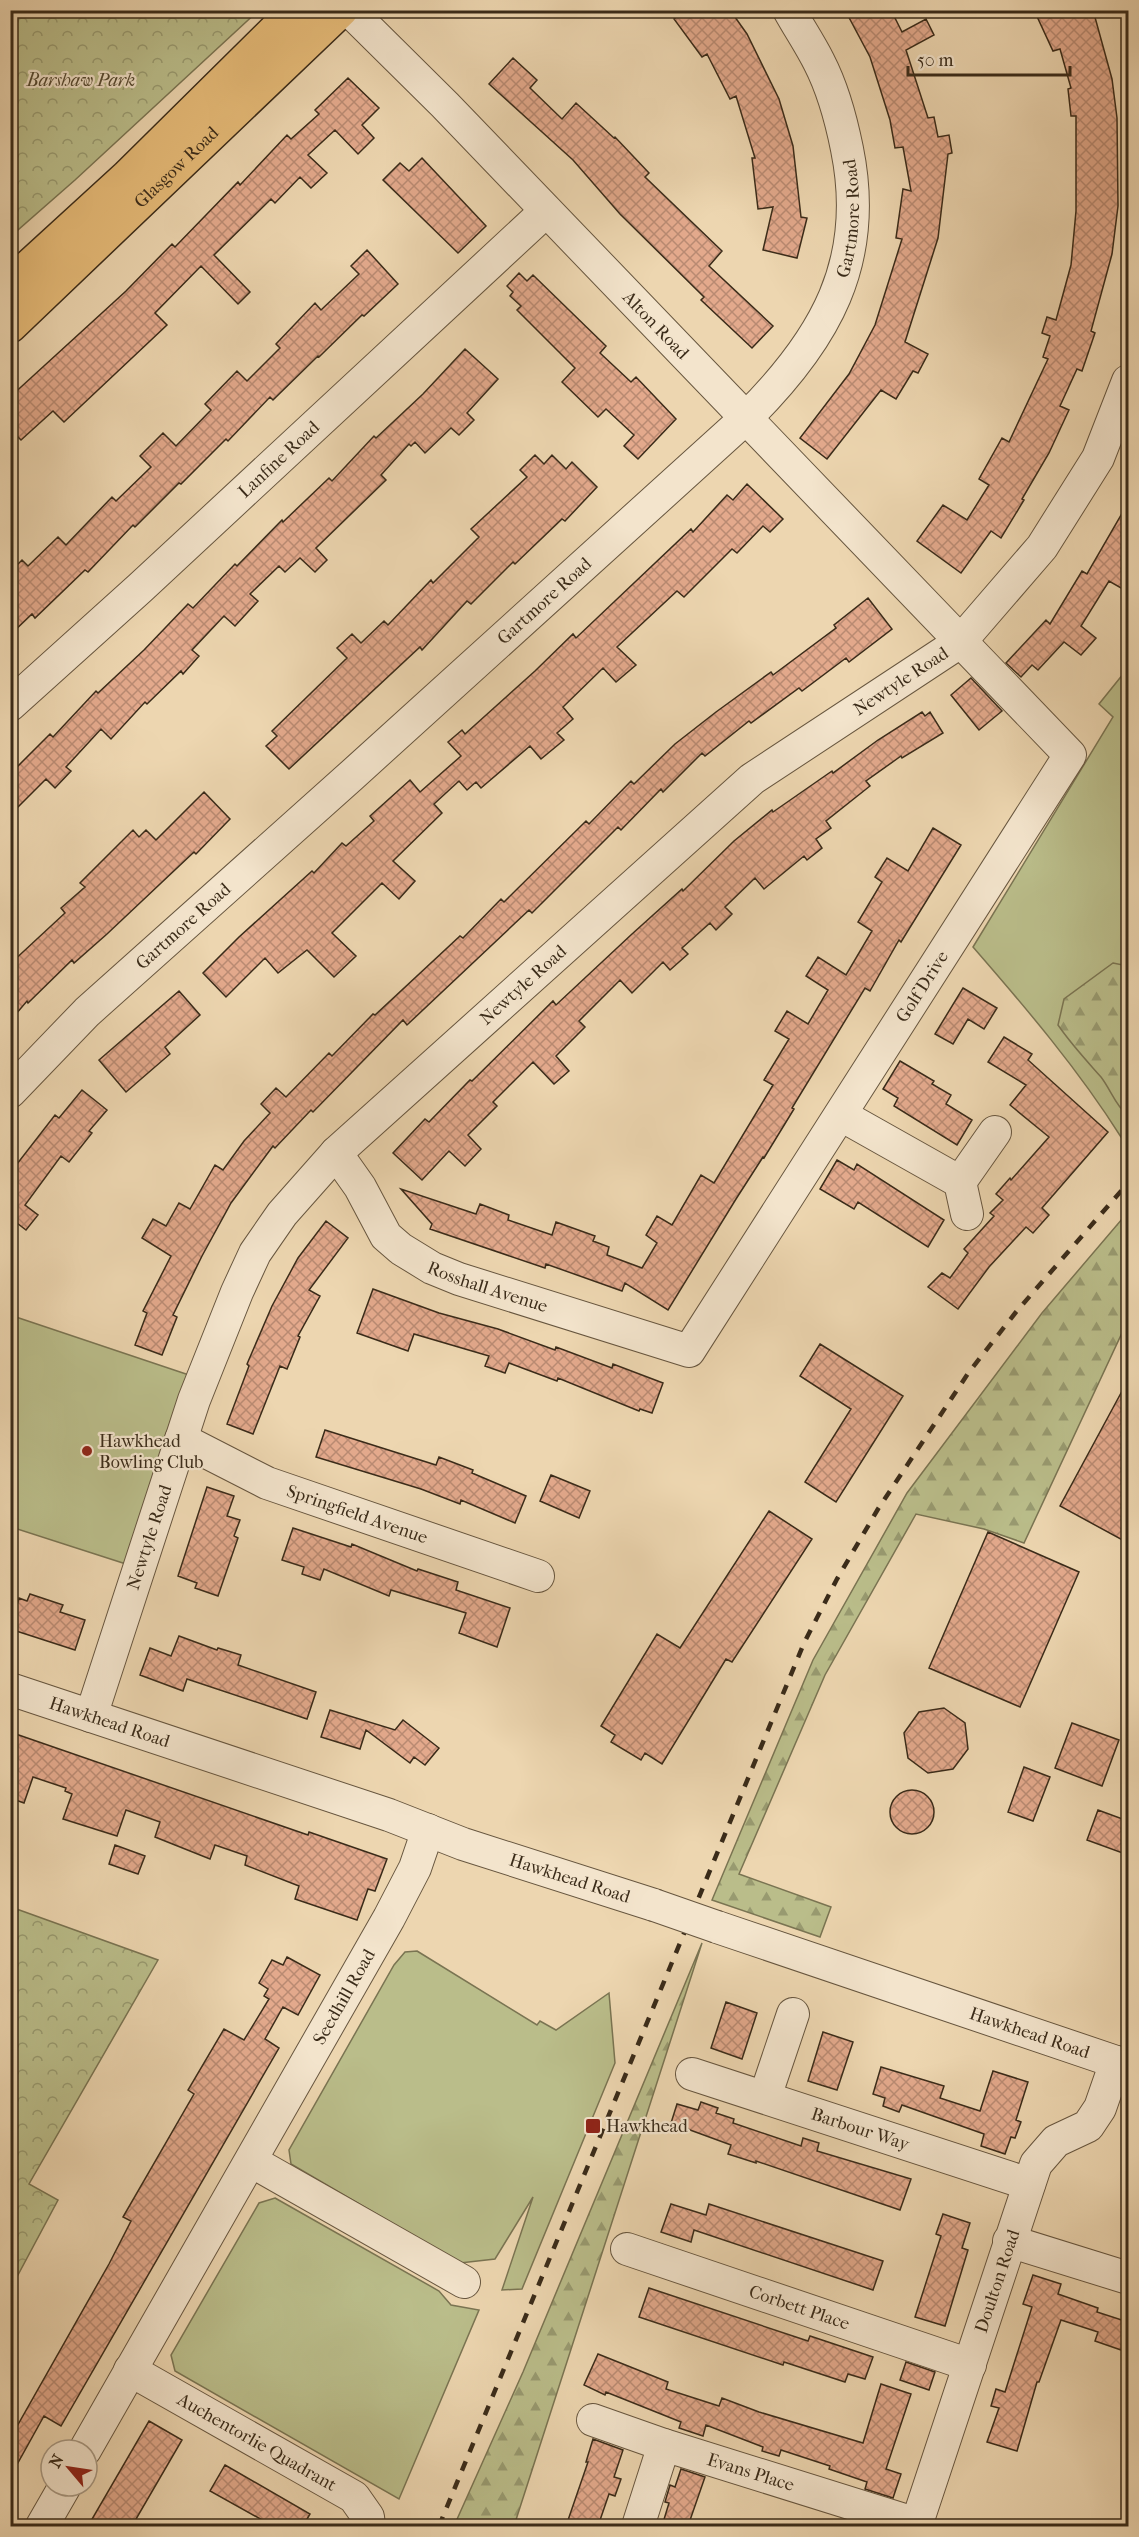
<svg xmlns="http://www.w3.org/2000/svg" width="1139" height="2537" font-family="'IM FELL French Canon',serif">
<defs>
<pattern id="forest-firs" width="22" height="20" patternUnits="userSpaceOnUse" patternTransform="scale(1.5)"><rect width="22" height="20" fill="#babd8a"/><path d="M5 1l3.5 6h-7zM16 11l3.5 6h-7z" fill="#989a70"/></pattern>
<pattern id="park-crowns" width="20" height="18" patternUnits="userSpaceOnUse" patternTransform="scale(1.5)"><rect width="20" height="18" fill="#babd8a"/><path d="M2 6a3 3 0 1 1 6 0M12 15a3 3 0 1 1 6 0" fill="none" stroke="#989a70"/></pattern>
<pattern id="building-cross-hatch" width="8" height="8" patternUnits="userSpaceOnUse" patternTransform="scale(1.5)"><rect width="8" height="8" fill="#e3a98c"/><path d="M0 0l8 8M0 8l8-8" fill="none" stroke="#b98a72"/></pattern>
</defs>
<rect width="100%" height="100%" fill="#edd6b0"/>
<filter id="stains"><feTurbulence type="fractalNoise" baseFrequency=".00333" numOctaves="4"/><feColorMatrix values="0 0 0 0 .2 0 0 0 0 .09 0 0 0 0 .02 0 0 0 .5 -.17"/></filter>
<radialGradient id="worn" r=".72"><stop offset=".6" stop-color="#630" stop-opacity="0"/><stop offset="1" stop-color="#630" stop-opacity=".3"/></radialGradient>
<path fill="#babd8a" stroke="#7a7452" stroke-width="1.5" d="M1128 668V1130L1121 1137C1078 1069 1026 1008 973 947L1113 717 1099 704Z
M10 1315 189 1375 126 1564 11 1527Z
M417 1951 537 2025 540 2021 556 2030 609 1993 615 2063 522 2289 502 2290 533 2197 495 2259 460 2263 291 2164 289 2150 394 1965 405 1952Z
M275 2198 439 2291 451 2305 479 2310 399 2499 175 2371 171 2355 259 2203Z"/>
<path fill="url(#forest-firs)" stroke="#7a7452" stroke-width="1.5" d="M1113 963 1128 966V1044L1123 1050 1126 1071 1128 1072V1116C1115 1105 1111 1090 1101 1077 1086 1060 1071 1044 1058 1025L1064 999Z
M1128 1212V1320L1024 1543 984 1529 916 1514 825 1675 739 1874 831 1907 820 1937 712 1900 813 1660 907 1493 1042 1313Z
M702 1943 514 2526H454L523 2372Z"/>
<path fill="url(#park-crowns)" stroke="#7a7452" stroke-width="1.5" d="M11 10H258V11L75 180 11 236Z
M11 1907 158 1960 29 2184 58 2200 11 2288Z"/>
<path fill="url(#building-cross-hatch)" stroke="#3a2b19" stroke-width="1.5" d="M686 10H730L747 34 779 99 793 146 801 217 807 218 797 258 763 250 773 207 758 209 752 158H755L736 96 730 99 707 54 702 57 674 19Z
M845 10H891L902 32 926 19 934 35 906 50 928 118 934 117 938 137 949 135 952 153 948 154 938 238 905 342 928 354 918 373 913 371 896 399 881 390 827 459 800 438 849 374 875 325 902 239 896 238 903 189 911 191 903 147 895 148 890 120 870 57Z
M1034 10H1093L1112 79 1117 118 1118 206 1112 254 1091 331 1095 333 1082 371 1077 369 1060 406 1069 410 1049 453 1022 499 1024 500 1001 538 991 531 961 573 917 541 943 505 967 520 989 485 979 479 1002 438 1009 442 1048 359 1043 357 1050 336 1042 333 1047 317 1056 320 1071 265 1076 211V116H1071L1068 89 1071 88 1060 49 1053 51Z
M513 58 537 80 530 88 562 119 576 103 614 138 615 137 649 173 645 177 722 251 709 266 773 326 752 348 701 300 704 297 620 214 573 160 489 84Z
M348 78 379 108 362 125 374 138 358 154 335 130 308 155 327 173 311 188 300 177 275 203 271 199 214 255 250 292 238 304 201 266 155 313 167 325 64 422 53 411 21 440 10 429V397L126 291 172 244 175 247 238 182 240 185 287 135 291 139 319 114 315 110Z
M422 158 486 226 458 253 383 180 400 163 409 171Z
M367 250 398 284 364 316 362 315 319 357 318 356 273 400 270 397 228 441 226 439 181 484 179 483 135 527 133 525 88 572 85 570 35 618 32 614 10 635V572L22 560 28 566 58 537 66 545 112 497 116 501 151 467 140 456 163 433 176 446 211 410 205 404 237 371 247 381 280 348 276 344 315 303 321 310 359 274 351 266Z
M519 273 527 281 533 275 606 346 600 353 631 382 636 377 676 419 638 459 624 446 634 435 606 409 598 417 562 382 575 368 517 310 521 306 510 296 513 292 507 286Z
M465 349 498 379 467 413 474 420 459 435 451 428 425 453 415 442 411 446 409 444 381 475 386 480 316 548 327 560 315 572 300 558 285 572 279 566 250 594 258 601 235 626 224 616 192 650 199 656 183 674 181 671 147 704 145 702 111 739 101 729 66 767 71 771 55 788 46 779 10 815V774L50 734 53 737 96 691 98 693 144 650 188 604 193 608 235 564 237 566 282 520 283 522 329 478 332 481 374 436 376 438 423 394Z
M535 455 544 464 552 455 566 469 572 462 597 487 565 521 562 519 515 564 513 562 471 604 467 601 422 650 420 647 289 769 266 746 277 736 272 731 347 658 337 648 352 634 361 643 384 621 388 625 431 580 433 583 479 537 471 529 527 477 520 470Z
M747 484 783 519 770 532 763 526 737 553 732 549 684 597 677 591 617 647 636 665 616 682 603 668 563 707 573 719 557 733 564 740 541 759 530 746 481 788 476 782 467 790 459 781 434 804 442 813 393 861 415 881 399 899 382 883 332 933 356 956 334 977 307 950 278 973 265 958 226 997 203 973 239 937 312 871 314 873 342 843 346 846 374 821 370 816 410 780 420 792 461 756 448 742 462 730 465 734 535 671 573 634 576 638 691 529 693 532 727 495 733 500Z
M1128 503V592L1109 581 1081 626 1096 638 1081 655 1064 642 1038 670 1032 665 1021 677 1006 663 1046 620 1050 624 1082 571 1087 574Z
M868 598 892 629 849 662 846 658 802 691 799 688 751 723 749 721 705 756 702 753 663 792 661 789 621 830 618 827 532 913 529 910 407 1025 403 1020 313 1112 311 1110 275 1148 273 1146 231 1203 202 1256 173 1315 177 1317 162 1355 135 1345 147 1313 143 1311 171 1256 142 1238 153 1219 166 1226 179 1203 190 1209 215 1165 223 1170 244 1141 270 1113 261 1104 276 1088 286 1097 329 1053 332 1056 373 1014 375 1015 460 936 463 938 501 899 504 902 586 821 589 824 631 781 634 784 675 744 716 712 771 672 773 675 836 628 834 625Z
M971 678 1002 711 979 730 951 695Z
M922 712 925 716 930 712 943 733 902 758 901 756 866 781 870 786 826 821 831 828 816 839 822 848 807 860 804 856 764 889 755 878 725 907 732 914 716 930 710 923 682 948 688 954 670 970 663 962 632 993 620 980 579 1021 585 1027 556 1056 569 1071 554 1084 533 1062 493 1102 497 1106 468 1135 481 1149 465 1166 449 1151 422 1180 393 1153 425 1119 429 1122 470 1080 472 1081 553 1001 556 1005 632 934 682 889 683 891 734 841 772 810 773 812 832 771 833 773 878 740Z
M204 792 230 819 196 854 194 852 107 934 74 963 72 960 28 1003 27 1001 10 1021V964L65 913 61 908 85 887 80 883 133 830 139 837 146 830 156 840Z
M933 828 961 845 901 942 899 940 870 991 865 988 792 1108 794 1109 764 1158 763 1157 736 1199 668 1310 625 1283 622 1291 546 1264 545 1268 430 1229 432 1224 401 1189 476 1214 480 1204 509 1215 508 1220 552 1235 556 1222 595 1236 593 1241 609 1247 607 1255 642 1268 657 1243 646 1235 657 1216 672 1225 701 1175 714 1183 773 1085 764 1080 789 1039 775 1031 787 1011 808 1024 828 990 806 976 818 957 846 975 872 931 858 922 882 882 875 877 887 858 908 871Z
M963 988 997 1008 984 1029 968 1019 953 1044 935 1034Z
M179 991 200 1015 165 1047 170 1054 126 1092 99 1060Z
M1004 1037 1032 1054 1028 1060 1108 1132 1042 1208 1049 1215 1033 1233 1026 1227 989 1267 958 1309 928 1287 942 1273 950 1278 968 1253 964 1249 994 1216 990 1213 1003 1200 996 1194 1010 1178 1011 1180 1049 1137 1010 1105 1026 1085 988 1062Z
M900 1061 934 1081 932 1084 951 1095 946 1104 972 1120 957 1145 894 1106 898 1098 883 1089Z
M82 1090 107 1110 89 1131 92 1133 69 1162 61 1156 25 1205 38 1215 26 1230 13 1220 10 1224V1173L55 1115 59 1118Z
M837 1160 854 1170 857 1164 944 1220 928 1247 858 1202 854 1209 820 1189Z
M326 1221 348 1238 309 1290 320 1296 298 1336 300 1337 287 1369 280 1366 253 1434 227 1424 249 1366 247 1364 272 1306 298 1258Z
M373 1289 439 1313 498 1329 555 1350 556 1347 612 1368 613 1364 663 1383 652 1413 640 1409 639 1411 558 1378 557 1381 509 1363 505 1373 485 1366 489 1356 414 1334 408 1351 357 1333Z
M820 1344 903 1396 836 1502 805 1482 851 1409 800 1376Z
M1128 1380V1543L1060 1506Z
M325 1430 436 1465 439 1457 473 1470 472 1473 526 1496 515 1523 461 1500 460 1504 421 1489 316 1457Z
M551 1475 590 1491 579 1518 540 1501Z
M207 1487 234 1496 227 1516 240 1520 234 1536 238 1538 218 1596 195 1588 197 1583 178 1576Z
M769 1511 812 1539 732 1662 726 1659 662 1764 645 1753 641 1760 611 1742 615 1735 601 1726 657 1634 680 1648Z
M293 1528 351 1547 352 1544 417 1571 418 1569 458 1582 456 1590 510 1608 497 1647 459 1633 466 1613 391 1590 389 1596 324 1569 320 1580 302 1574 304 1567 282 1560Z
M988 1532 1079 1572 1020 1707 929 1668Z
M30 1594 63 1605 60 1612 85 1620 75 1650 10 1629 19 1598 27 1601Z
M179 1636 217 1650 218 1648 241 1655 238 1665 316 1692 307 1719 187 1679 183 1691 140 1675 150 1648 171 1656Z
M944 1708 965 1723 968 1749 953 1769 928 1773 908 1758 904 1733 919 1712Z
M330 1710 395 1730 403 1720 439 1748 425 1765 414 1757 410 1763 366 1730 360 1749 321 1737Z
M1072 1723 1119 1740 1102 1786 1055 1768Z
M10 1732 308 1835 309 1832 387 1859 375 1891 368 1889 357 1920 295 1899 299 1886 245 1865 247 1856 215 1845 210 1859 155 1837 160 1822 126 1810 117 1836 63 1819 72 1794 65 1791 66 1788 33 1777 24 1803 10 1798Z
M1024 1767 1050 1777 1033 1821 1008 1812Z
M890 1812a22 22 0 1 1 44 0a22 22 0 1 1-44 0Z
M1098 1810 1128 1821V1855L1087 1840Z
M115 1845 145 1856 138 1874 109 1864Z
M287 1957 320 1975 298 2015 283 2007 265 2039 279 2048 61 2426 44 2416 10 2477V2425L16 2428 109 2264 131 2221 123 2217 194 2094 188 2090 224 2029 244 2040 269 1999 264 1996 268 1989 259 1983 272 1960 283 1965Z
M726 2002 757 2013 742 2059 711 2048Z
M823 2032 853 2042 837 2090 808 2081Z
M881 2067 944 2086 940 2098 980 2111 993 2071 1028 2082 1016 2120 1021 2122 1015 2138 1011 2137 1005 2154 981 2146 984 2134 902 2105 899 2112 883 2106 885 2098 873 2094Z
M701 2102 718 2108 716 2113 734 2119 733 2123 801 2146 803 2138 819 2143 817 2151 911 2179 900 2210 756 2161V2163L728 2154 731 2145 671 2123 677 2104 698 2110Z
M671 2204 706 2215 709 2204 883 2261 873 2290 694 2230 691 2242 661 2232Z
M943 2214 970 2223 962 2248 968 2250 945 2326 915 2317 941 2236 936 2234Z
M1033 2275 1061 2284 1058 2294 1098 2308 1097 2312 1128 2322V2329L1121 2350 1095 2341 1098 2332 1061 2320 1039 2382H1037L1017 2451 987 2442 999 2408 991 2406 996 2389 1005 2392 1032 2307 1023 2304Z
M649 2288 808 2341 810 2336 873 2357 865 2379 848 2374 845 2382 784 2362 783 2365 639 2317Z
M598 2354 668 2382 666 2389 719 2406 722 2398 759 2412 863 2443 881 2384 911 2394 886 2469 901 2474 893 2498 865 2489 867 2482 829 2469 830 2466 781 2450 779 2456 762 2451 763 2447 706 2425 703 2436 679 2428 681 2422 606 2392 605 2395 584 2385Z
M906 2362 935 2372 929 2390 900 2380Z
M149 2421 182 2440 132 2526H88Z
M593 2439 623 2450 614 2477 621 2479 615 2496 609 2494 598 2526H566L588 2462H586Z
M225 2465 310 2514 303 2526H273L210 2491Z
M681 2469 705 2477 688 2526H662L669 2503 665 2502 670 2485 675 2487Z"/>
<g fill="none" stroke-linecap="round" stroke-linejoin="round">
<g stroke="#67563f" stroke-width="34">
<g id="minor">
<path id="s1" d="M10 705 140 588 546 211"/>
<path id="s2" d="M10 1092 87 1012 351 776 746 418C825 340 870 262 847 149 841 119 833 89 819 62 810 44 799 28 789 10"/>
<path d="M841 1115 960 1182 967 1214"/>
<path id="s3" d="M336 1153 360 1187 386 1236 401 1249 432 1268 459 1279 689 1351 1070 755 445 105 349 10"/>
<path d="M960 1182 995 1132"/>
<path id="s4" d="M181 1439 267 1483 538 1576"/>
<path id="s5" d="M10 1689 389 1815 463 1844 654 1905"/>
<path id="s6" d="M91 1716 194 1400 237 1292 255 1253 282 1214 336 1153 752 779 960 642 1042 547 1098 458 1128 381"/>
<path id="s7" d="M717 1927 1128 2066"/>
<path id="s8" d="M692 2074 1029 2184"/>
<path d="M765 2097 793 2014"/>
<path d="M251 2161 464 2282"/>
<path d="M1009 2241 1128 2278"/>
<path id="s9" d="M627 2249 970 2365"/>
<path id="s10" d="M130 2370 354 2497 368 2517 369 2526"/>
<path d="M593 2420 664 2445"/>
<path id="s11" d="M85 2450 389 1918 415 1868 428 1830"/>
<path d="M42 2526 65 2486"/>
<path id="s12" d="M638 2526 664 2445 917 2524"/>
<path id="s13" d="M916 2526 1036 2164 1056 2141 1088 2126 1100 2108 1116 2062"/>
</g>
</g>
<g stroke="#3a2b19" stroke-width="36">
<g id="major">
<path d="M10 284 127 177 296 10"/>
<path id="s14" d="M10 326 341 10"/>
</g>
</g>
<use href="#minor" stroke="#f3e4cc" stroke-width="32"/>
<use href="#major" stroke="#e6bb78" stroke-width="33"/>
<path stroke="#3a2b19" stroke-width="4.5" stroke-dasharray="10 10" stroke-linecap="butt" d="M439 2526 804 1643 837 1579 878 1509 969 1372 1016 1312 1128 1183"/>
<g stroke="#67563f" stroke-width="34" stroke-linecap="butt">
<path id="minor-bridge" d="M654 1905 717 1927"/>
</g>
<use href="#minor-bridge" stroke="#f3e4cc" stroke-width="32"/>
</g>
<g fill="#8f2418" stroke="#f3e4cc" stroke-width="2">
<circle cx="87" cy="1451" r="6"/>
<rect x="585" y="2118" width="16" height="16" rx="3"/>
</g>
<g text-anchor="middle" stroke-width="4.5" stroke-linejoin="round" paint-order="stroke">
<g font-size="18" font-style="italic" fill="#544830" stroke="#f3e4cc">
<text x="81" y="86">Barshaw Park</text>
</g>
<g font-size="18" fill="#3a2b19" stroke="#f3e4cc">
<text dy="6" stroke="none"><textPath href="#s14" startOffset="230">Glasgow Road</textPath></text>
<text dy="6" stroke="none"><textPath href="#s2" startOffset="1230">Gartmore Road</textPath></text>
<text transform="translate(656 325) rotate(46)" y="6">Alton Road</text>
<text dy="6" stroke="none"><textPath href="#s1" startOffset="364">Lanfine Road</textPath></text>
<text dy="6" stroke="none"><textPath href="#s2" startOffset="726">Gartmore Road</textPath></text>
<text dy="6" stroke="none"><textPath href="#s6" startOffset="1358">Newtyle Road</textPath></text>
<text dy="6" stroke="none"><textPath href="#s2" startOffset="240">Gartmore Road</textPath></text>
<text dy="6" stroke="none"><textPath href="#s6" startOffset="872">Newtyle Road</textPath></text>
<text dy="6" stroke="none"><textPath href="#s3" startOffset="856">Golf Drive</textPath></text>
<text dy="6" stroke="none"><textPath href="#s3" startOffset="212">Rosshall Avenue</textPath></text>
<text dy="6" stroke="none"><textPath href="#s4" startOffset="192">Springfield Avenue</textPath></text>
<text dy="6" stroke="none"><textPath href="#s6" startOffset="188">Newtyle Road</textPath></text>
<text dy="6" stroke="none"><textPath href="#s5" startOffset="105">Hawkhead Road</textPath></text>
<text dy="6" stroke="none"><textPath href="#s5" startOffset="591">Hawkhead Road</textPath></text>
<text dy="6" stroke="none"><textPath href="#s11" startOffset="522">Seedhill Road</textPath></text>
<text dy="6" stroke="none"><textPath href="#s7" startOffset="330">Hawkhead Road</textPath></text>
<text dy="6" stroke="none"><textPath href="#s8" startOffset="177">Barbour Way</textPath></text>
<text dy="6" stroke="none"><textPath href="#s13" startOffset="258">Doulton Road</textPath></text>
<text dy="6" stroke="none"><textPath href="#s9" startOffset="182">Corbett Place</textPath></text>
<text dy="6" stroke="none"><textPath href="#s10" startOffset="146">Auchentorlie Quadrant</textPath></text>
<text dy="6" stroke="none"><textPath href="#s12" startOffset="176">Evans Place</textPath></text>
</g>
<g font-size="18" fill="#3a2b19" stroke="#f3e4cc" text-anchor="start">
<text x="99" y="1447">Hawkhead<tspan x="99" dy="21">Bowling Club</tspan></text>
<text x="606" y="2132">Hawkhead</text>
</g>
</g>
<rect width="1139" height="2537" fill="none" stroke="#edd6b0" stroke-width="36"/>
<rect x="12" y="12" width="1115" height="2513" fill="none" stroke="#3a2b19" stroke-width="3"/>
<rect x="18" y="18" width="1103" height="2501" fill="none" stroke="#3a2b19" stroke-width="1.5"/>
<g transform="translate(69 2468) rotate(299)"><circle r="28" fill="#f3e4cc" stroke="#a99a84" stroke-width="1.5"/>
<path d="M0-4.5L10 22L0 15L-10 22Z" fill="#8f2418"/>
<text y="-9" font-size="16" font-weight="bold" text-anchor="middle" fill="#3a2b19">N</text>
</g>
<path d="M908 66v9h162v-9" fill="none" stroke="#3a2b19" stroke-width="3"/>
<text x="917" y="66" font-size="18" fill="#3a2b19" stroke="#f3e4cc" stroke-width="4.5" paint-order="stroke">50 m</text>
<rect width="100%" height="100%" filter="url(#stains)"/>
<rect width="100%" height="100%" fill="url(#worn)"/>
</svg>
